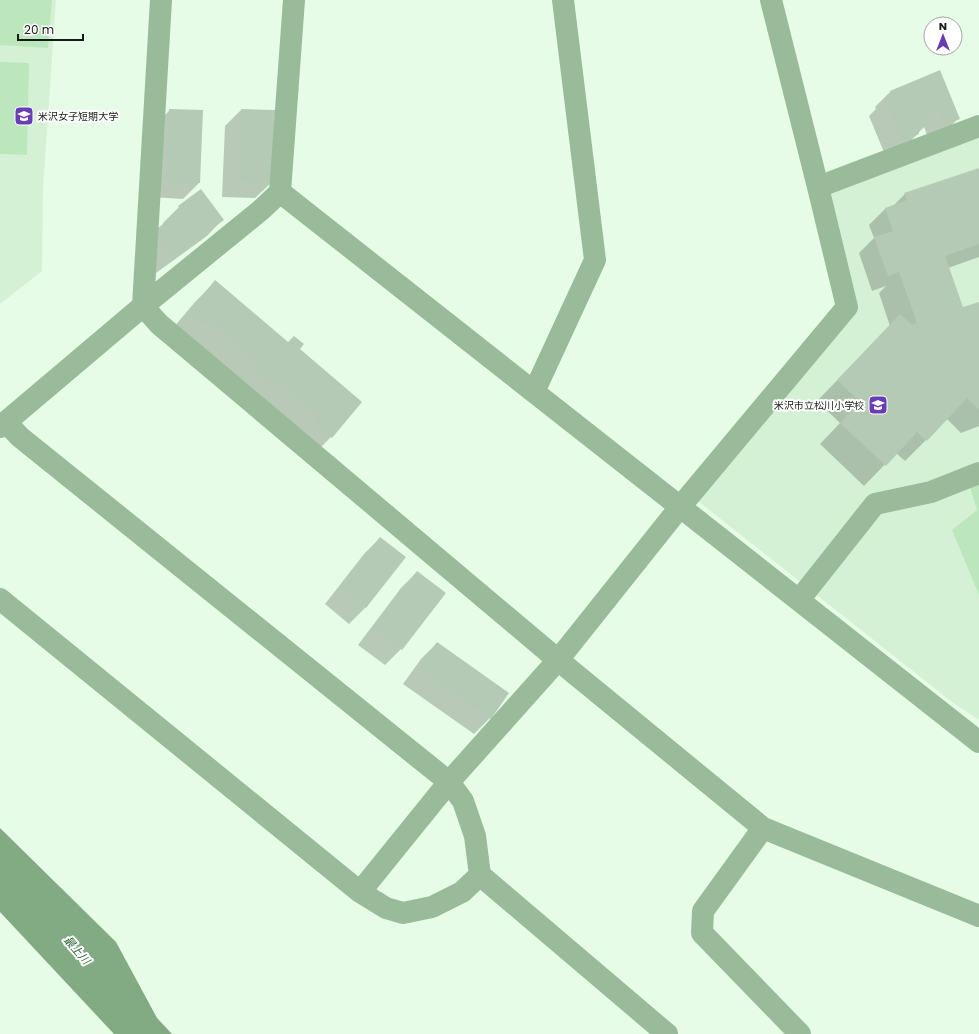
<svg xmlns="http://www.w3.org/2000/svg" width="979" height="1034" font-family="Poppins,'Noto Sans JP',sans-serif">
<rect width="100%" height="100%" fill="#e6fce6"/>
<path fill="#d5f1d5" d="M0 0H56L43 188 42 271 0 304Z
M979 137V720L952 702 698 501 858 309 830 193Z"/>
<path fill="#bce7bd" d="M0 0H52L48 48 0 45Z
M0 62 29 63 27 155 0 154Z
M979 480V595L952 530 977 510 969 484Z"/>
<path fill="#82ab83" d="M0 828 116 942 157 1018 172 1034H114L0 912Z"/>
<path fill="#0003" d="M940 72 959 118 943 134 929 140 924 127 902 150 886 157 869 116 876 109 875 107 891 91Z
M170 110 199 183 183 199 151 197 154 126Z
M241 110 271 183 255 198 222 197 225 126Z
M979 169V257L948 268 963 309 979 303V426L961 433 947 419 905 461 896 453 864 486 820 444 840 423 817 401 890 326 879 293 886 286 872 291 859 253 874 238 869 225 885 209 893 206 905 194Z
M200 191 222 220 207 236 156 273 137 249 164 225 163 223 179 207Z
M216 281 288 343 299 349 361 402 331 437 310 458 168 334 195 302Z
M380 538 405 557 365 608 349 624 325 604 364 554Z
M417 572 401 649 385 665 358 645 401 588Z
M437 643 508 693 490 718 474 734 403 684 421 659Z"/>
<path fill="#b5cab5" d="M940 70 960 119 945 125 939 109 925 114 929 124 917 129 919 134 902 141 884 99 893 96 890 91Z
M169 109 203 110 200 183 166 182Z
M241 109 275 110 272 183 238 181Z
M979 168V244L945 256 963 307 979 302V410L967 398 927 441 917 432 886 466 840 423 860 402 837 380 900 314 912 325 917 323 899 272 888 276 874 237 893 231 885 208 907 200 904 193Z
M201 189 224 220 173 258 153 232 181 210 178 206Z
M215 280 288 342 294 336 304 344 300 349 362 402 332 438 313 422 318 415 278 380 273 386 252 368 258 362 208 320 203 326 188 313Z
M380 537 406 557 366 608 340 588Z
M417 571 446 593 402 650 373 628Z
M437 642 509 693 491 719 418 668Z"/>
<g fill="none" stroke-linecap="round" stroke-linejoin="round">
<path stroke="#99bb9a" stroke-width="22" d="M161 0 143 306 159 324 558 660 763 828 979 916
M818 187 979 126
M280 192 979 742
M534 392 595 260 563 0
M6 422 20 437 449 782 463 801 475 836 480 875 667 1034
M0 427 143 306 261 210 280 192 294 0
M0 599 360 892 386 908 403 913 432 907 462 892 480 875
M799 600 875 504 931 492 979 473
M763 828 703 911 702 933 800 1034
M360 892 449 782 558 660 680 507 847 307 818 187 771 0"/>
</g>
<defs>
<g id="university-square" transform="scale(1)"><rect x="-9" y="-9" width="18" height="18" rx="4" fill="#683db5" stroke="#fff"/><path d="M0-5L7-2L0 1L-7-2ZM-4 1L0 2.5L4 1V4Q0 6-4 4Z" fill="#fff"/></g>
<g id="school-square" transform="scale(1)"><rect x="-9" y="-9" width="18" height="18" rx="4" fill="#683db5" stroke="#fff"/><path d="M0-5L7-2L0 1L-7-2ZM-4 1L0 2.5L4 1V4Q0 6-4 4Z" fill="#fff"/></g>
</defs>
<g fill-rule="evenodd">
<use href="#university-square" x="24" y="116"/>
<use href="#school-square" x="878" y="405"/>
</g>
<g text-anchor="middle" stroke-width="4" stroke-linejoin="round" paint-order="stroke">
<g font-size="10" fill="#151c15" stroke="#fff" text-anchor="start">
<text x="38" y="120">米沢女子短期大学</text>
<text x="864" y="409" text-anchor="end">米沢市立松川小学校</text>
</g>
<g font-size="11" font-style="italic" fill="#235d29" stroke="#fff">
<text transform="translate(77 950) rotate(49)" y="4">最上川</text>
</g>
</g>
<g transform="translate(943 36)"><circle r="19" fill="#ffffff" stroke="#a1a4a1"/>
<path d="M0-3L7 15L0 10L-7 15Z" fill="#683db5"/>
<text y="-6" font-size="11" font-weight="bold" text-anchor="middle" fill="#151c15">N</text>
</g>
<path d="M18 34v6h65v-6" fill="none" stroke="#151c15" stroke-width="2"/>
<text x="24" y="34" font-size="12" fill="#151c15" stroke="#ffffff" stroke-width="3" paint-order="stroke">20 m</text>
</svg>
